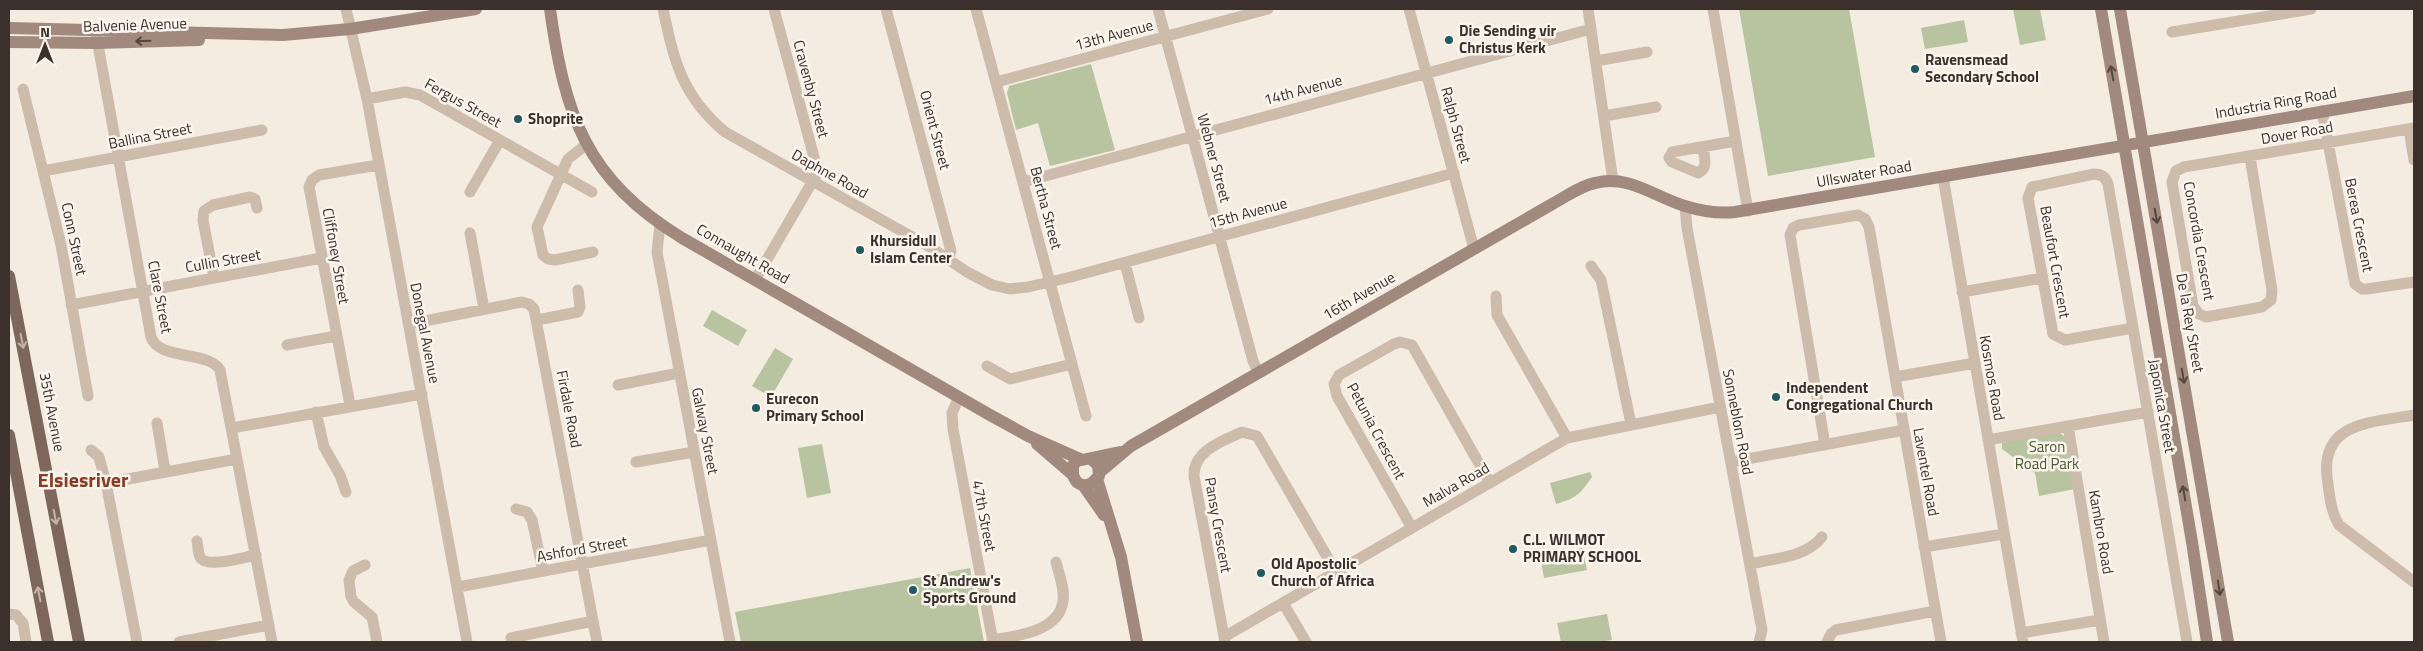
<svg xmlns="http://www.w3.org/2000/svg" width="2423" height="651" font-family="'Titillium Web',sans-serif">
<rect width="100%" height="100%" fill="#f4ebe1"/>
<path fill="#b8c4a0" d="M1739 9H1849L1875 157 1768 176Z
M2013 9H2040L2046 40 2020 45Z
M1964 20 1968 42 1925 49 1921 28Z
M1091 64 1115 150 1050 166 1038 123 1016 130 1007 93 1009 86Z
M712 310 747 330 738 346 703 326Z
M775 348 793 359 771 397 752 386Z
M2059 432 2065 437 2075 489 2039 496 2035 473 2002 449V443Z
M822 444 831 493 807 498 798 448Z
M1590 472 1592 477C1580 494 1577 498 1556 504L1550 483Z
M1582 548 1587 570 1544 578 1540 556Z
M970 568 984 642H741L735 612Z
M1607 614 1612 640 1597 642H1561L1557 623Z"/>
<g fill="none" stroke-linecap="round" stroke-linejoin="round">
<path stroke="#cdbbac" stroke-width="11" d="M346 9 367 99 467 642
M663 9C674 61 682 96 725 132L930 247 967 272 992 285 1010 289 1028 287 1071 277 1454 173
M886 9 951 251 948 259
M976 9 1086 416
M1158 9 1253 361 1258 372
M1409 9 1474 249
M1588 9 1613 181
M1713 9 1748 211
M2172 32 2311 9
M96 34 151 337C159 361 208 350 220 370L272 642
M1596 61 1647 52
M996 82 1268 9
M23 89 61 245 88 396
M367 99 405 92 420 95 592 192
M2322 111 2355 284 2362 289H2367L2414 282
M1604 116 1656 107
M2409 129 2414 160
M587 144 568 159 537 227 543 255 548 259 555 260 593 252
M1703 147C1704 157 1709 168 1698 173L1672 162 1669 158 1672 152 1736 141
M2250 157 2272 290 2271 300 2262 307 2206 317 2199 314 2193 306 2172 182 2176 171 2184 167 2414 128
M43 171 262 130
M1943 177 2023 642
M1023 182 1591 29
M470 192 500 140
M1685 206 1687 228 1762 630 1759 642
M660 224 657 252 730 642
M470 233 484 309
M1125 263 1139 318
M1591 266 1601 280 1631 424
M214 278 203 220 204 211 213 205 250 197 255 199 257 208
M755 280 818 172 774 9
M1962 292 2042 278
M1496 296 1497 315 1567 438
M71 305 321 258
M537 320 578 312 580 307 578 290
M409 324 522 302 529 304 534 309 597 642
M2133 328 2065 340 2053 334 2028 198 2032 187 2094 174C2101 174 2106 177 2108 184 2135 337 2161 489 2187 642
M287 345 336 336
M987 366 1010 379 1072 364
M1895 377 1975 363
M618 385 679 373
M959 397 952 413 953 429 993 642
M350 405 309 187 312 180 319 175 378 165
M316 412 324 447 340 475 346 492
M2414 415C2369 423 2317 422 2328 484 2330 498 2331 512 2339 525L2414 582
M157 423 165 471
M2068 426 2104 642
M232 428 422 394
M1988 440 2148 412
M1825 445 1790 235 1793 228 1799 225 1858 215 1865 219 1869 227 1941 642
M91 450 99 457 106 483 137 642
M636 462 694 452
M1731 462 1904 430
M106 483 237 459
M516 509 527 512 532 520 543 571
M1412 528 1337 396 1334 384 1339 375 1394 344 1400 342 1412 345 1490 483
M197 541C198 546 198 553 200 557 206 569 244 557 256 555
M1924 547 2004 534
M1750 564C1775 558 1805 558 1822 537
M365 565 353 571 349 580 351 597 354 602 372 617 377 642
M458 587 711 540
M1283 603 1306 642
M9 614 16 615 23 623 26 642
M2021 633 2100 620
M1224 637 1567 438 1720 407
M511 638 593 621
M992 640C1016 636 1059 632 1063 601 1065 589 1059 574 1056 562
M179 642 269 625
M1225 642 1194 476C1193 451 1222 441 1242 432L1257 436 1336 572
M1827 642 1831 634 1836 630 1935 611"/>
<path stroke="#a18a7d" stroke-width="12" d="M550 9C565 116 586 179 682 238L990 415 1028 436 1080 459
M2101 9 2192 542 2207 642
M2120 9 2228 642
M9 28 283 35 350 29 476 9
M9 42 97 43 199 40
M1037 444 1073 475
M1091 459 1098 465 1099 476 1091 484C1082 487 1076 484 1073 475V465L1077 461 1120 452
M1100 472 1131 446 1554 203C1567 196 1580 186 1595 183 1628 174 1655 197 1685 206 1701 211 1718 214 1735 212L2414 96
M1097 479 1121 557 1137 642
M1083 485 1104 515"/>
<path stroke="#7d675c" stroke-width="12" d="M9 276 79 642
M9 435 48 642"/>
</g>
<defs><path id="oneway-shaft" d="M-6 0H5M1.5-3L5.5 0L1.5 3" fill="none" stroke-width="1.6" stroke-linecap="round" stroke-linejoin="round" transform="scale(1.25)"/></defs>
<g stroke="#544640">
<use href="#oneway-shaft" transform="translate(143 41) rotate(178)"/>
<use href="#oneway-shaft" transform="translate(2112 73) rotate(-100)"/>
<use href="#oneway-shaft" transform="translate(2156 216) rotate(80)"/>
<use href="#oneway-shaft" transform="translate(2183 376) rotate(80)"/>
<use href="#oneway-shaft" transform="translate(2184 493) rotate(-100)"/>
<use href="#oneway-shaft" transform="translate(2219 588) rotate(81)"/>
</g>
<g stroke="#c2b5ac">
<use href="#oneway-shaft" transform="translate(22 341) rotate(79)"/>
<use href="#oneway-shaft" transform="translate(55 517) rotate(79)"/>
<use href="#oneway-shaft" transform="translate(39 594) rotate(-101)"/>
</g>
<g fill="#1f5a5e" stroke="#fbf5ee" stroke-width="2">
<circle cx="1449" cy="40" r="5"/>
<circle cx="1915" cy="69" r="5"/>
<circle cx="518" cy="119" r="5"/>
<circle cx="860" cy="250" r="5"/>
<circle cx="1776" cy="397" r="5"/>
<circle cx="756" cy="408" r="5"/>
<circle cx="1513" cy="549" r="5"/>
<circle cx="1261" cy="573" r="5"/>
<circle cx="913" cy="590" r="5"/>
</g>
<g text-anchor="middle" stroke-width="5" stroke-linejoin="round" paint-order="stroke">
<g font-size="15" fill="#3b302b" stroke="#fbf5ee">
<text transform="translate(135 25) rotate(-2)" y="5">Balvenie Avenue</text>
<text transform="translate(1114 35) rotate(-15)" y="5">13th Avenue</text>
<text transform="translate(811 89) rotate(75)" y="5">Cravenby Street</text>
<text transform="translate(1303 90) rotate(-15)" y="5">14th Avenue</text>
<text transform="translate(463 103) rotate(29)" y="5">Fergus Street</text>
<text transform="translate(2276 103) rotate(-10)" y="5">Industria Ring Road</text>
<text transform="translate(1456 125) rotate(75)" y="5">Ralph Street</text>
<text transform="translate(935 130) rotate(75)" y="5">Orient Street</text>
<text transform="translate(2297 133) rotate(-10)" y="5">Dover Road</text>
<text transform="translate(150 136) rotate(-11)" y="5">Ballina Street</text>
<text transform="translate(1214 158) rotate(75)" y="5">Webner Street</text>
<text transform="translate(830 174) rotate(29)" y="5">Daphne Road</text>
<text transform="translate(1864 174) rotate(-10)" y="5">Ullswater Road</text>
<text transform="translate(1046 208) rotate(75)" y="5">Bertha Street</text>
<text transform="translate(1248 213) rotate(-15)" y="5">15th Avenue</text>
<text transform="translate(2359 225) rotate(79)" y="5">Berea Crescent</text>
<text transform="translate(74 239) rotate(78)" y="5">Conn Street</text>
<text transform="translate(2199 241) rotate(80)" y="5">Concordia Crescent</text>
<text transform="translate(743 254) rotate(30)" y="5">Connaught Road</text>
<text transform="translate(336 256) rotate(80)" y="5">Cliffoney Street</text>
<text transform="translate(223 261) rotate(-10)" y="5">Cullin Street</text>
<text transform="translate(2055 262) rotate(80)" y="5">Beaufort Crescent</text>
<text transform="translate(1359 296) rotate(-30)" y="5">16th Avenue</text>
<text transform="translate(160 297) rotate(79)" y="5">Clare Street</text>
<text transform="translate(2190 323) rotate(80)" y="5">De la Rey Street</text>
<text transform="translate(425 333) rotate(79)" y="5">Donegal Avenue</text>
<text transform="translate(1992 378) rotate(80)" y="5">Kosmos Road</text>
<text transform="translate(2162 406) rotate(80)" y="5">Japonica Street</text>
<text transform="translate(569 409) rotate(79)" y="5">Firdale Road</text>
<text transform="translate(52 412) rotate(79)" y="5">35th Avenue</text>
<text transform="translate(1738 422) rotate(79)" y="5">Sonneblom Road</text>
<text transform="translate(705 431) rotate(79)" y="5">Galway Street</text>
<text transform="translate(1376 431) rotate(62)" y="5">Petunia Crescent</text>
<text transform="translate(1926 472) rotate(80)" y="5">Laventel Road</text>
<text transform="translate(1456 485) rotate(-30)" y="5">Malva Road</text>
<text transform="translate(984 516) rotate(79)" y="5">47th Street</text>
<text transform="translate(1218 525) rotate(80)" y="5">Pansy Crescent</text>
<text transform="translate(2101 532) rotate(80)" y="5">Kambro Road</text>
<text transform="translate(582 549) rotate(-10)" y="5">Ashford Street</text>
</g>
<g font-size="15" font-weight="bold" fill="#3b302b" stroke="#fbf5ee" text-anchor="start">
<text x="1459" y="36">Die Sending vir<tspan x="1459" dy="17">Christus Kerk</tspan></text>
<text x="1925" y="65">Ravensmead<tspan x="1925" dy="17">Secondary School</tspan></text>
<text x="528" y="124">Shoprite</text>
<text x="870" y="246">Khursidull<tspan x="870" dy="17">Islam Center</tspan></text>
<text x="1786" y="393">Independent<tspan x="1786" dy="17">Congregational Church</tspan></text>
<text x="766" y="404">Eurecon<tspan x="766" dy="17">Primary School</tspan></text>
<text x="1523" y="545">C.L. WILMOT<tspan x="1523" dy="17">PRIMARY SCHOOL</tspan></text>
<text x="1271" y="569">Old Apostolic<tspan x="1271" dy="17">Church of Africa</tspan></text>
<text x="923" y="586">St Andrew's<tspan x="923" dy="17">Sports Ground</tspan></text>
</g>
<g font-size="15" fill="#4a5a2e" stroke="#fbf5ee">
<text x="2047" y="452">Saron<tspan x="2047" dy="17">Road Park</tspan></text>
</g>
<g font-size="20" font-weight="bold" fill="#8c3b22" stroke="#fbf5ee">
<text x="83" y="487">Elsiesriver</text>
</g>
</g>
<rect width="2423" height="651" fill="none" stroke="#3b302b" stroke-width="20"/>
<g transform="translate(45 45)" stroke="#fbf5ee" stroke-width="4" paint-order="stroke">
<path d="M0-4L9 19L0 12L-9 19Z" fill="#3b302b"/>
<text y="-8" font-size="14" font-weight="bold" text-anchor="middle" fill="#3b302b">N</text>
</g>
</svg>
